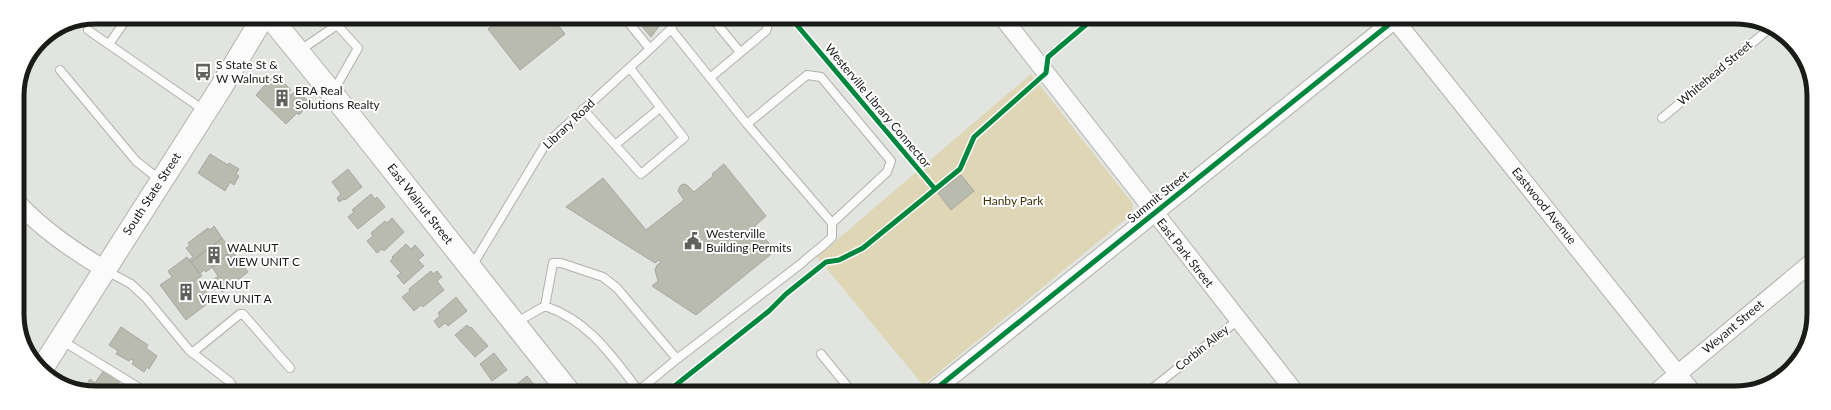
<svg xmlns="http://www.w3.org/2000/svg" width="1831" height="410" font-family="Lato,sans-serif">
<rect width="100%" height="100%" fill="#e1e4df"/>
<path fill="#ded6b5" d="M1031 74 1133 204 1132 214 923 385 817 257Z"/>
<path fill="#b9bbae" stroke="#a6a8a4" d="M502 17H552L565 34 520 70 488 29Z
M634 17 665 18 651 37Z
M275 74 291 90 288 93 291 95 296 90 308 101 304 105 306 107 299 115 297 113 286 124 256 95Z
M210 154 228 165 229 163 239 169 236 174 239 176 234 185 230 182 225 191 198 173Z
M724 164 766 216 755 226 775 251 696 315 652 286 658 281 655 270 657 265 661 262 659 260 655 263 566 207 603 178 646 230 684 200 678 191 680 186 683 184 687 185 694 192 713 176 712 174Z
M348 169 362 187 345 200 344 199 339 202 337 198 341 194 332 182Z
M961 175 974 191 951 210 938 193Z
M371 194 375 199 377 197 385 207 358 229 348 217 354 212 352 210Z
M392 218 404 232 384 251 382 249 377 253 367 241 373 236 371 233 385 221 387 223Z
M214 226 222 238 191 262 189 260 193 257 186 248 190 246 188 243 208 228 210 230Z
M222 238 232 251 206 272 204 270 200 274 191 262Z
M406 244 411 249 415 245 424 255 418 260 424 266 404 284 397 276 401 273 390 261 393 258 392 257Z
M232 251 248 272 222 292 213 280 218 276 212 267Z
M187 257 202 276 197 279 212 300 186 320 160 285 172 277 168 271Z
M431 271 433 274 437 271 442 277 437 281 444 290 423 307 421 305 414 311 402 297 410 291 409 289Z
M456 297 467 311 448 326 445 323 439 328 434 321 440 316 438 313Z
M467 325 470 328 471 327 488 346 475 357 455 335Z
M121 327 148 345 146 348 157 356 149 369 147 367 144 372 132 364 134 361 131 359 129 361 116 354 118 351 109 345Z
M494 353 507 370 492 381 480 364Z
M104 370 120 381 118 384 126 389V392H82L90 379 95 383Z
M527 376 539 391 507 392Z"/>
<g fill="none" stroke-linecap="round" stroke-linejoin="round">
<g stroke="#b0b2ae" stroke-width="10">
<path id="lane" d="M624 17 650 49
M712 18 740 52
M337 25 341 17
M88 30 205 111
M109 44 128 17
M299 51 337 25 358 48 333 92
M60 70 136 161 160 180
M711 77 766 31 769 22 767 18
M583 109 641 174 684 138 630 68
M1662 118 1769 29
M747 124 807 75 821 77 891 161 887 172 832 223
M615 145 660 108
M472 266 545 145 650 49 671 29 676 18
M105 270 131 284 146 298 189 350 230 382 236 392
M545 306 553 263H561L603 277 617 288 677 359
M515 323 545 306C589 321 611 355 639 391
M61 340 146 392
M192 353 240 314H243L290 368
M821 354 852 392
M637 392 677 359 802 263C812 253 823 247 832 237V223L747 124 671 29
M1148 392 1238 320"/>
</g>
<g stroke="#b0b2ae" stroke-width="19">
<path id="street" d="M1003 18 1295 392
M1395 20 1693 393
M18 203C43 230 73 250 104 269
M932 392 1397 18
M1655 393 1812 262"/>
</g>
<g stroke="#b0b2ae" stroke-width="24">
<path id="secondary" d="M270 17 335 97 569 392"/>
</g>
<g stroke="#b0b2ae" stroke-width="24">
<path id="primary" d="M41 370 220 89 263 17"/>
</g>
<use href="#lane" stroke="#fafbfa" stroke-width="8"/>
<use href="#street" stroke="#fafbfa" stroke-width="17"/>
<use href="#secondary" stroke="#fafbfa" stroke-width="22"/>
<use href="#primary" stroke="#fafbfa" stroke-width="22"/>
<g stroke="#fff" stroke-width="8">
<path id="cycleway" d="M791 18 935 189
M667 392 769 311 786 294 826 262 839 260 863 248 960 169 974 137 1046 73 1048 57 1094 18
M932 392 1397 18"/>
</g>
<use href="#cycleway" stroke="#00873e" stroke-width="5"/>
</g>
<defs>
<g id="bus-bare" transform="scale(1.38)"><path d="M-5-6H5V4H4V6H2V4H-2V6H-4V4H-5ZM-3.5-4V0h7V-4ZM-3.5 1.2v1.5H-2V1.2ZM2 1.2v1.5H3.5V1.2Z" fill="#60625e" stroke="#fff" stroke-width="2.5" paint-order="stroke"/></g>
<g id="building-bare" transform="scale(1.38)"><path d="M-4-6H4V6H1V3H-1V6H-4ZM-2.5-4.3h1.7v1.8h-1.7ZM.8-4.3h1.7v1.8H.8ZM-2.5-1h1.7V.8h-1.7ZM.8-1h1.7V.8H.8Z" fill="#60625e" stroke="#fff" stroke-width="2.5" paint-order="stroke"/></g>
<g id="civic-bare" transform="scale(1.38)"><path d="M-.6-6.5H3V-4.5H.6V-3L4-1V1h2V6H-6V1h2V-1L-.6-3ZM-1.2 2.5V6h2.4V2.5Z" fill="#60625e" stroke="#fff" stroke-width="2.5" paint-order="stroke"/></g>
</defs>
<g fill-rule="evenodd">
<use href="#bus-bare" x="203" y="72"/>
<use href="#building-bare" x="282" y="98"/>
<use href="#civic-bare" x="693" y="241"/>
<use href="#building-bare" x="214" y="255"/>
<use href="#building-bare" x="186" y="292"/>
</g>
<g text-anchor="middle" stroke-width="4" stroke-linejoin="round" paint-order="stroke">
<g font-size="12" fill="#1a1c18" stroke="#fff" text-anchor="start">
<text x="216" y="69">S State St &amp;<tspan x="216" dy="14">W Walnut St</tspan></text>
<text x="295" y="95">ERA Real<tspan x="295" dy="14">Solutions Realty</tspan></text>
<text x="706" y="238">Westerville<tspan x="706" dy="14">Building Permits</tspan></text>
<text x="227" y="252">WALNUT<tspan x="227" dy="14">VIEW UNIT C</tspan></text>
<text x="199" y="289">WALNUT<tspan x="199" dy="14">VIEW UNIT A</tspan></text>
</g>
<g font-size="12" fill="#1a1c18" stroke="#fff">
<text transform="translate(1715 73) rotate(-40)" y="4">Whitehead Street</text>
<text transform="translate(878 106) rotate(50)" y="4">Westerville Library Connector</text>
<text transform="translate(569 124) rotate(-44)" y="4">Library Road</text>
<text transform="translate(152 194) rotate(-57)" y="4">South State Street</text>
<text transform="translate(1158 197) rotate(-39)" y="4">Summit Street</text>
<text transform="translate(420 204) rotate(52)" y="4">East Walnut Street</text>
<text transform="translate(1544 206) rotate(51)" y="4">Eastwood Avenue</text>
<text transform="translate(1185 253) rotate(52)" y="4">East Park Street</text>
<text transform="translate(1733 327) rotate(-40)" y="4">Weyant Street</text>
<text transform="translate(1202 348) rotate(-39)" y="4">Corbin Alley</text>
</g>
<g font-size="12" fill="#413507" stroke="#fff">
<text x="1013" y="205">Hanby Park</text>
</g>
</g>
<path d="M0 0H1831V410H0ZM96 24H1735A72 72 0 0 1 1807 96V314A72 72 0 0 1 1735 386H96A72 72 0 0 1 24 314V96A72 72 0 0 1 96 24Z" fill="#fff" fill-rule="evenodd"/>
<path fill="none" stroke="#1a1c18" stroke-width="5" d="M96 24H1735A72 72 0 0 1 1807 96V314A72 72 0 0 1 1735 386H96A72 72 0 0 1 24 314V96A72 72 0 0 1 96 24Z"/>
</svg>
